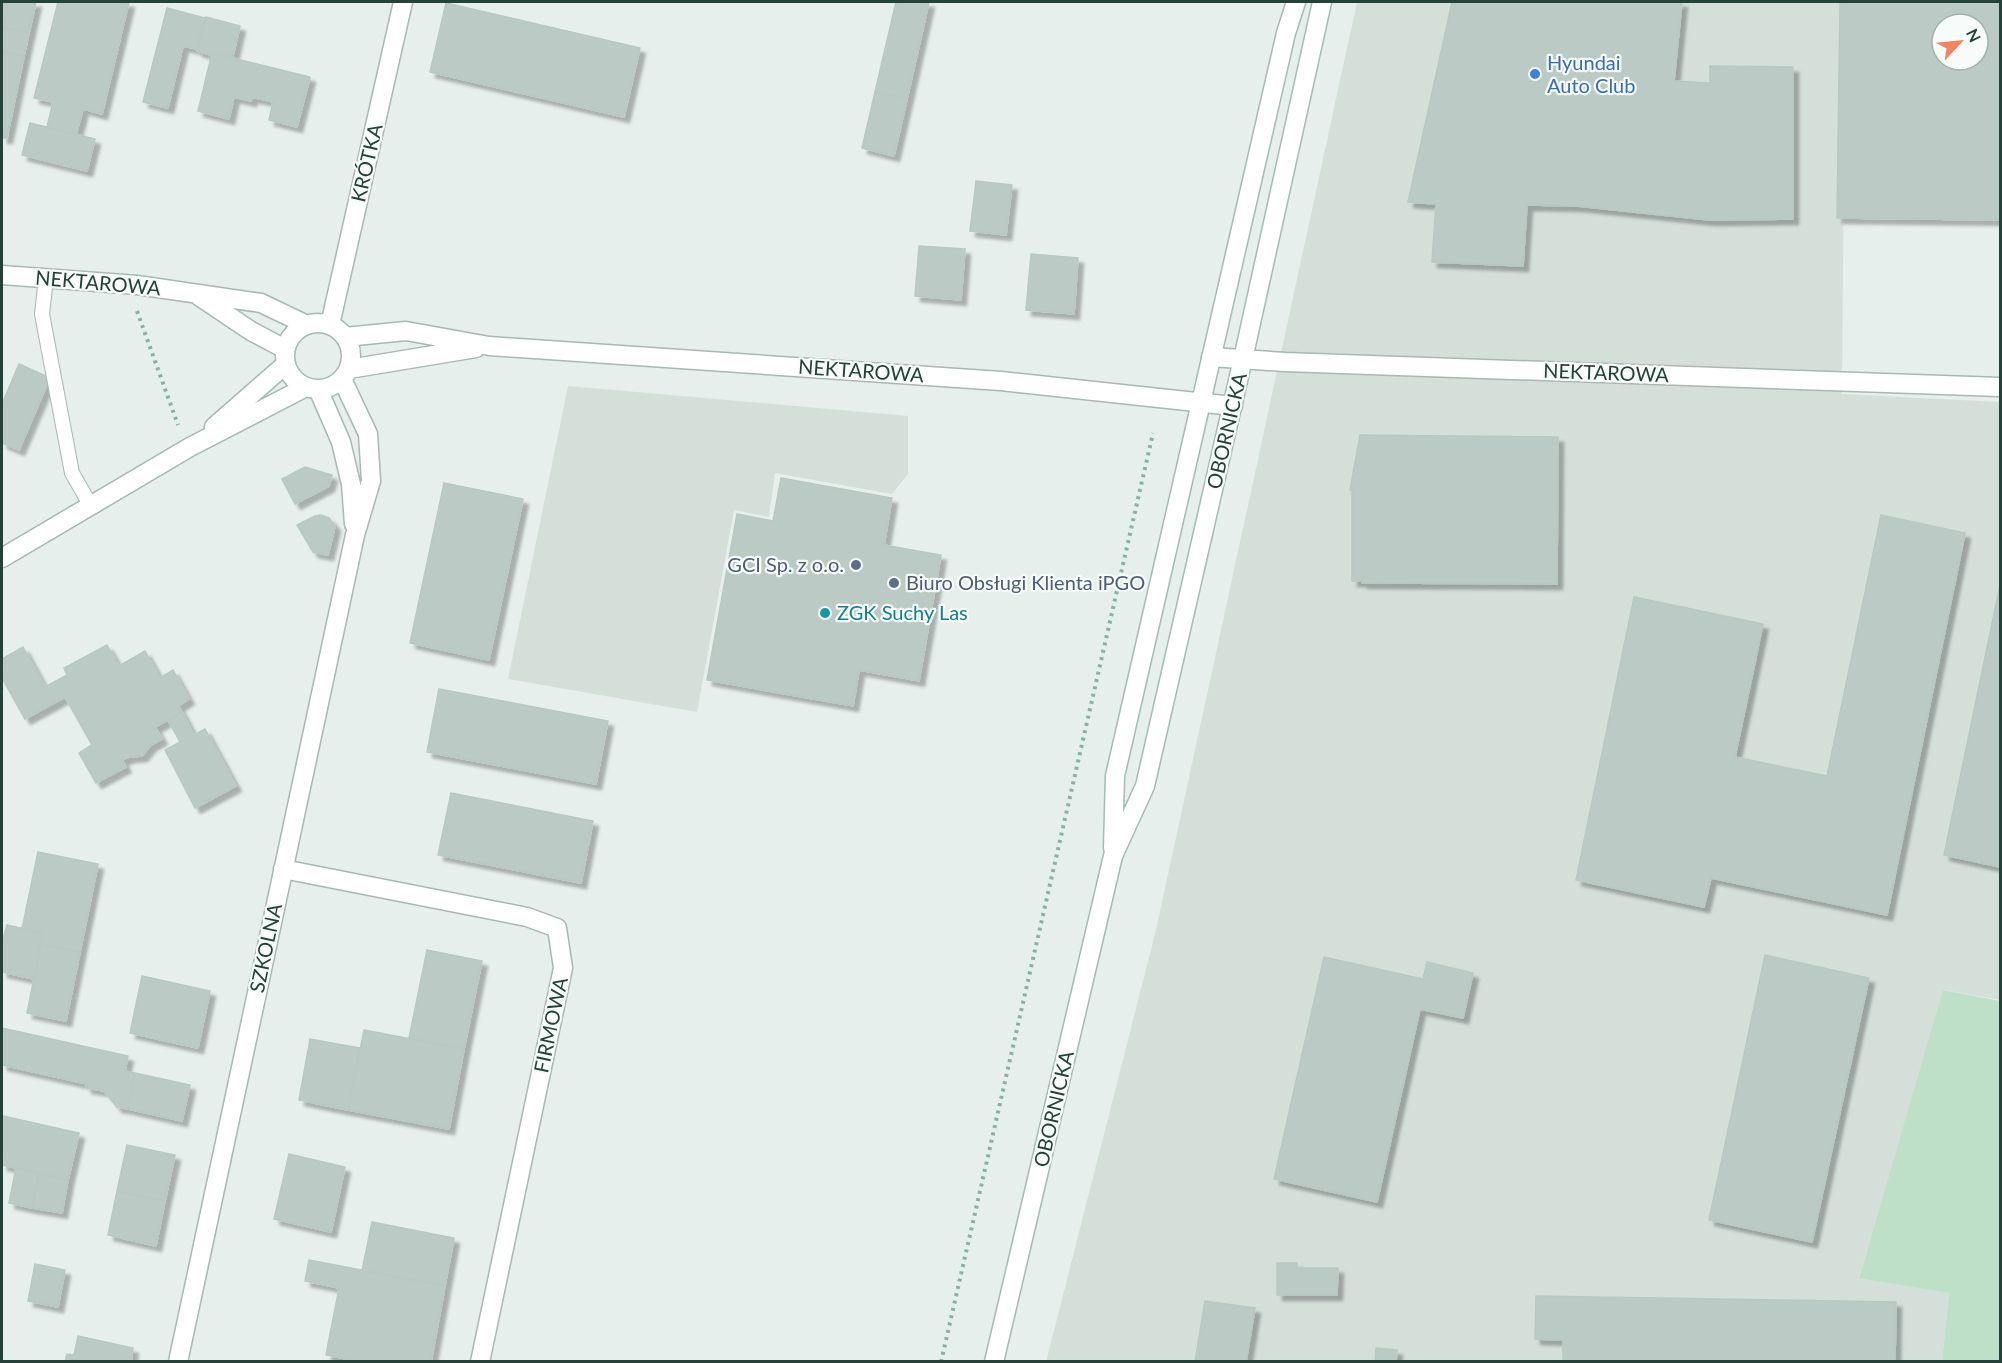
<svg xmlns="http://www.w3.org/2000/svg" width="2002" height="1363" font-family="Lato,sans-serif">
<defs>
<filter id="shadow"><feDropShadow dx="5.5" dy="5.5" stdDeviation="1.5" flood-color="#0004"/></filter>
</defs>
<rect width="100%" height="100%" fill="#e6efeb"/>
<path fill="#d4dfda" d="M1357 2H1845L1842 394 2000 402V1000L1944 990 1859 1277 1949 1293 1942 1361 1046 1362 1156 930Z
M568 386 908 416V474L892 494 775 473 769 517 734 510 697 712 508 679Z"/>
<path fill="#bfe0c8" d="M1943 990 2000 1001V1361H1942L1949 1293 1859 1278Z"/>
<path fill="#bbcac4" stroke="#b8c9c2" stroke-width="1.5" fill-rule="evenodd" filter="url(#shadow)" d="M3 2H36L29 33 2 27Z
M58 2H129L102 114 83 109 76 135 47 127 53 102 34 98Z
M896 2H929L907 99 875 92Z
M1452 2H1682L1674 81 1710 83V66L1793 67V219L1709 220 1577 206 1527 205 1523 266 1432 262 1436 204 1408 202Z
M1840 2H2000V220L1837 218ZM1942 24H1978V60H1942Z
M446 3 640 48 624 117 430 72Z
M167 8 205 18 197 49 183 46 168 108 143 102Z
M206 17 240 26 233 56 212 51 211 55 197 51Z
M2 27 29 33 24 56 2 51Z
M2 51 24 56 7 138H2Z
M212 53 310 77 297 127 269 120 273 102 252 97 251 101 234 97 229 119 198 111Z
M875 92 907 99 894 156 862 148Z
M30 123 95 139 87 171 22 155Z
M976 181 1012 185 1006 235 970 231Z
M919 246 965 249 961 300 915 296Z
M1031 254 1078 258 1074 314 1026 310Z
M19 364 50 378 19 450 2 443V404Z
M1360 435 1558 437 1557 584 1362 583V581H1352V490H1350Z
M305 467 332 475 329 486 295 504 282 479Z
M781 478 892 498 884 545 941 555 919 681 859 670 853 706 707 680 737 514 773 521Z
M444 483 523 499 489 660 410 643Z
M321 515 329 518 335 526 328 555 313 552 297 525 315 516Z
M1881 515 1965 533 1887 915 1711 878 1704 907 1576 880 1634 597 1763 624 1735 757 1827 776Z
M2000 585V867L1944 855Z
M107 645 119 666 145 651 160 678 173 670 189 699 178 706 182 712 155 727 162 739 151 745 142 756 129 757 122 760 126 767 96 783 79 753 92 745 65 697 25 719 2 678V659L23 647 45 687 67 675 64 668Z
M439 689 608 721 596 784 427 752Z
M182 712 194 735 205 729 236 786 195 808 165 750 180 742 168 720Z
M451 793 593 821 581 883 438 855Z
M38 852 98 864 80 952 41 944 43 933 22 929Z
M7 925 43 933 34 979 2 972V943Z
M41 944 80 952 66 1021 27 1013Z
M427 950 482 961 464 1049 409 1038Z
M1765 955 1869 978 1812 1242 1709 1220Z
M1324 957 1423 979 1427 962 1473 973 1463 1018 1420 1009 1377 1202 1274 1179Z
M142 976 210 991 198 1048 130 1033Z
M2 1028 128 1056 125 1071 135 1073 128 1109 117 1107 104 1091 86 1088 87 1084 2 1065Z
M364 1030 464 1049 449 1129 348 1110Z
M310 1039 360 1048 348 1110 299 1100Z
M135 1073 190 1085 182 1121 128 1109Z
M3 1116 79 1133 68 1180 2 1165Z
M127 1145 175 1155 165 1201 117 1191Z
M289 1154 345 1167 331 1232 274 1219Z
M16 1168 39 1173 32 1208 9 1203Z
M39 1173 68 1180 62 1213 32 1208Z
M117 1191 165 1201 156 1246 108 1235Z
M372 1222 454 1238 445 1286 362 1271Z
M309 1260 445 1286 431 1362H362L326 1355 339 1288 305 1281Z
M1277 1263H1297V1268H1338L1337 1295H1277Z
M35 1264 65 1270 58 1307 28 1301Z
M1536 1296 1896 1302 1895 1362H1563V1340L1535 1339Z
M1205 1301 1255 1308 1246 1362H1195Z
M78 1336 133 1348 131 1362H65L67 1354 74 1355Z
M1376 1348 1397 1350 1396 1362H1375Z"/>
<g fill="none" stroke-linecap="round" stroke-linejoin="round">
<g stroke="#a8b8b2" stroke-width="16">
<path id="service" d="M46 278 42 314 72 473 91 506"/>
</g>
<g stroke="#a8b8b2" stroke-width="21">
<path id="minor" d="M2 275 137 285 261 303 307 325
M199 296 251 331 285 349
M285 356a33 33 0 1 1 66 0a33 33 0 1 1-66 0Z
M330 325 403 2
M345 337 406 331 489 346 1001 381 1233 406
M1211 357 1285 362 2000 387
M349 369 476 348
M318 389 341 442 351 484 354 524
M214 427 286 364
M2 558 190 447 306 387
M283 869 527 917 557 928 563 968 480 1362
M178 1362 355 535 371 481 368 434 342 379"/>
</g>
<g stroke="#a4bbb3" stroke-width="21">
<path id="secondary" d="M1113 848 1115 776 1286 33 1296 2
M994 1362 1113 856 1145 786 1243 359 1322 2"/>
</g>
<path stroke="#86b3a5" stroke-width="4" stroke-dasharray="3 4.5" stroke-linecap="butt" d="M137 311 178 425
M941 1362 1153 433"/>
<use href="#service" stroke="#fff" stroke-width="14"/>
<use href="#minor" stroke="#fff" stroke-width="18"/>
<use href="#secondary" stroke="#fff" stroke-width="18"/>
</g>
<circle fill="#3f7fe0" stroke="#f7fbf9" stroke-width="2" cx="1535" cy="74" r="6"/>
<g fill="#5c6f8a" stroke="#f7fbf9" stroke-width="2">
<circle cx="856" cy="565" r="6"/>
<circle cx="894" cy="583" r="6"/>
</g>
<circle fill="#0f9aa8" stroke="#f7fbf9" stroke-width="2" cx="825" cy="613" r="6"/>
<g text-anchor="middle" stroke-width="4.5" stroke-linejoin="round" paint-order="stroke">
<g font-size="20" fill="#366cbe" stroke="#f7fbf9" text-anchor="start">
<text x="1547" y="70">Hyundai<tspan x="1547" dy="23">Auto Club</tspan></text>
</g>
<g font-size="20" fill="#24423a" stroke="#f7fbf9">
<text transform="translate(367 163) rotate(-77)" y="7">KRÓTKA</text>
<text transform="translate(98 283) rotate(5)" y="7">NEKTAROWA</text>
<text transform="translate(861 371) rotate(4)" y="7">NEKTAROWA</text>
<text transform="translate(1606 373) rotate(2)" y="7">NEKTAROWA</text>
<text transform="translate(1227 431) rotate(-77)" y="7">OBORNICKA</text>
<text transform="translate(266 948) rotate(-78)" y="7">SZKOLNA</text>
<text transform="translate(551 1025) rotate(-78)" y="7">FIRMOWA</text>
<text transform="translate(1054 1109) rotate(-77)" y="7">OBORNICKA</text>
</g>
<g font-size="20" fill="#4e5e75" stroke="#f7fbf9" text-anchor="end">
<text x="844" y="572">GCI Sp. z o.o.</text>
<text x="906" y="590" text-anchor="start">Biuro Obsługi Klienta iPGO</text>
</g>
<g font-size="20" fill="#0d838f" stroke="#f7fbf9" text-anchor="start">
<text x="837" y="620">ZGK Suchy Las</text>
</g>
</g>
<rect width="2002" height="1363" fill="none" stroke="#24423a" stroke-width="6"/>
<g transform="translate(1960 42) rotate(64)"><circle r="28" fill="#f7fbf9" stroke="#a3b1ad" stroke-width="1.5"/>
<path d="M0-4.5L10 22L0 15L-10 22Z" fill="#f4845f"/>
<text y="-9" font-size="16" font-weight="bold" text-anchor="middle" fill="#24423a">N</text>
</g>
</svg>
